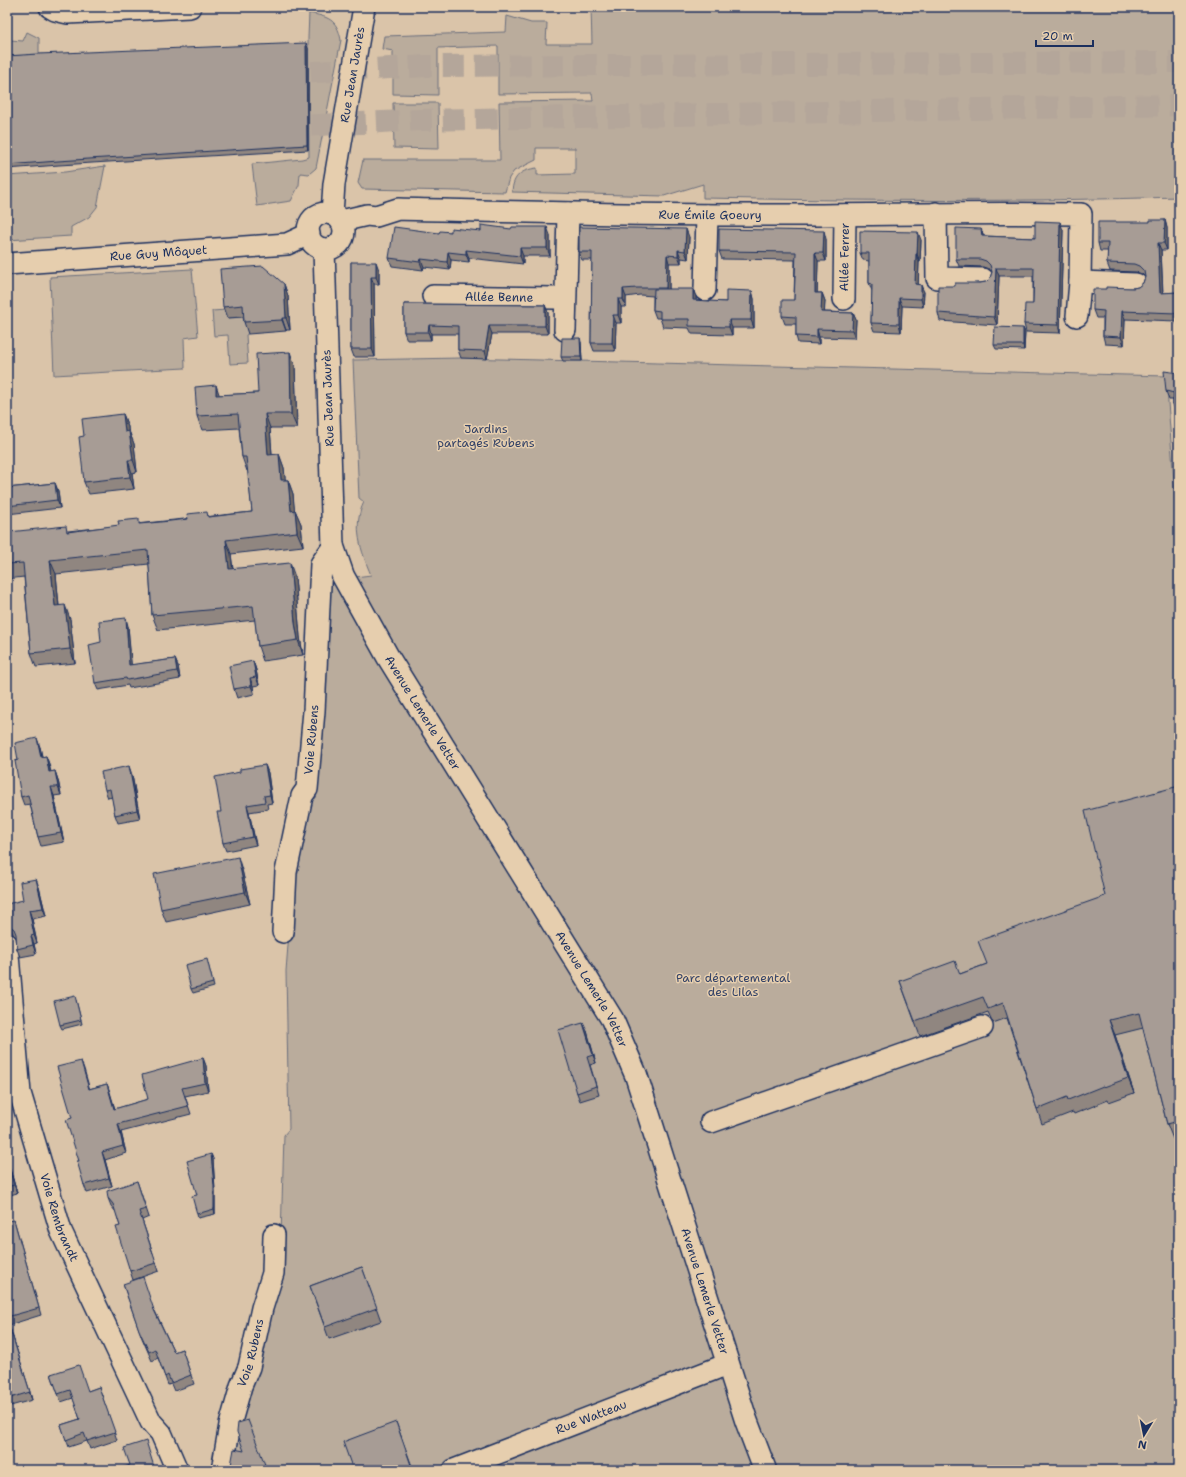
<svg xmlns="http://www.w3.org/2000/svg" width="1186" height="1477" font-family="'Shantell Sans',sans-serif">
<rect width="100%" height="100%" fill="#dac4a9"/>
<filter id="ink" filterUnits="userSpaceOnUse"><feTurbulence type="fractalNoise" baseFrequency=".025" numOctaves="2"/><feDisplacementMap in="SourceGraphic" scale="8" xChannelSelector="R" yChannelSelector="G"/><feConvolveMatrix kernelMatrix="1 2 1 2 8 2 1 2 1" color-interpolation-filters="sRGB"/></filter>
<g filter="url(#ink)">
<path fill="#baac9c" stroke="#6a6e7d" d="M591 7H1179V197C1020 202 862 201 703 198V184L664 196 512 192C513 176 521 170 537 168V175L575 174V148H536V160L514 171 509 178 505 192 362 189 358 183 363 160H500L499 102 593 101 592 93 498 94V46L438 48V95L393 94V51L382 49 384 36 506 32 507 16 531 23H547L546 44H592Z
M309 13C327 17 337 18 341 40L316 168 309 174 300 173 299 185 291 201 257 206 252 164 302 159 309 157 308 38Z
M7 26 10 40 23 41 27 32 39 38V58L7 61Z
M393 103H438L439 149 394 148Z
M105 166 97 207 89 217 71 227V236L7 240V176L65 172Z
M192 269 198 336 184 338 185 368 54 375 50 277Z
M226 310 227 318 247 317 248 334 246 335 248 363 230 364 228 335 214 336 212 311Z
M461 358 1166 376 1179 548V1470H229L280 1271 284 1135 289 1129 286 971 295 855 310 800 316 798 320 720 323 581 371 575C361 551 352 526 364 502L359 498 353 360Z"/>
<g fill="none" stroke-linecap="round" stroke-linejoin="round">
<path stroke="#b4a69a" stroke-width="22" stroke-dasharray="22 11" stroke-linecap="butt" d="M278 74 427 66 1179 62
M278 127 422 120 1179 105"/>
<g stroke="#1b2f5e" stroke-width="24">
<g id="minor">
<path d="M50 7 55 10 68 13 190 7"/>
<path d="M936 213 937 278 983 279"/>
<circle cx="326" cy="231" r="18"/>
<path id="s1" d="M332 214 334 184 364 7"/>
<path id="s2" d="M341 221 367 215 376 216 398 209C524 212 650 216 775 215 877 215 979 212 1081 214L1080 282 1077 316"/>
<path id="s3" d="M7 264 287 244 309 234"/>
<path d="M1080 282 1136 284"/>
<path d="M705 290 707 215"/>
<path id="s4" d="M433 296 554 298 565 297"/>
<path id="s5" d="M844 299 845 215"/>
<path d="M565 330 568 213"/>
<path id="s6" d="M283 932 286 872 302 796 307 789 314 711 321 564 333 547 324 249"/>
<path id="s7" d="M7 944 20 1093 61 1231 151 1422 161 1433 177 1470"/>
<path d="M711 1122 982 1027"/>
<path id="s8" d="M222 1470 230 1425 241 1386 249 1367 262 1308 273 1273 274 1235"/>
<path id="s9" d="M454 1470 728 1364"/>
</g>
</g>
<g stroke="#1b2f5e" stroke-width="25">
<g id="tertiary">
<path id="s10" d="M333 547 343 576 388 657 612 1019 636 1075 746 1420 765 1470"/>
</g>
</g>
<use href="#minor" stroke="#e6ceae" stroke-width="21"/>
<use href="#tertiary" stroke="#e6ceae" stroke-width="22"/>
</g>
<path fill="#908680" stroke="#1b2f5e" d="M308 48V150L59 165 7 169V56Z
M1165 220 1167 228V250H1161L1163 293 1179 292V330L1176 321 1125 319 1124 345 1105 344 1103 336V318H1096L1093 310 1106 289 1133 288 1138 287 1143 283 1145 277 1142 274 1136 272 1110 271 1107 263 1108 251H1100L1098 243 1150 222Z
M981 229 984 236 1035 238 1063 230 1060 333 1026 332 1024 324 1033 304V276H999L997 325 940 321 938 313 955 286 986 282 990 278 992 272 989 269 983 267 959 266 956 259Z
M481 231 550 235V256H523V264L469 258V262L451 260 450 270 424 267 423 270 392 266 389 258 439 233 451 232Z
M689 237 688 259 681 258V263H669V289L696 297V301L726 302 752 291 754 299V328H732V335L692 334 689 328 663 327 660 318H656L653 310V296L640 295 626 297V307H621V323H616L615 351H594L591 343 592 260H582L579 252Z
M826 239V261H818L817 293H822L825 301 824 312 853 313 856 320 855 338 819 337V344L798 343 796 336V324H785L782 316 794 300 795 260 722 259 719 251Z
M921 240 920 262H919L918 284 924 292 923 307 902 306 901 332 874 331 871 323 872 291 869 283V261L863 260 860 253Z
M351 262 379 270V284H374L375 357H354L351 349Z
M284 284 288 296 290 330H286V331L248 334 244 322 243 317 227 318 223 307Z
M404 304 545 305 548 313V334H492L487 359 461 358 458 350V334H431V340H407L404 332Z
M1025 332 1024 350 996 349 994 345Z
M581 342 582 361H563L561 357Z
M295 366 297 428H270L272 454H279L284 468 285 480H288L293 494 294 510H295L301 524 303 546 231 554 233 569 295 577 300 637 303 655 263 661 258 646 255 620 158 630 152 615 149 564 56 574 59 605 70 619 75 663 36 667 31 653 24 577 7 579V537L68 531 252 512 248 471H247L242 457 239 428 202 430 197 416 219 395 258 393Z
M1179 373V413L1176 412 1173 404V400H1169L1166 391Z
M123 414 128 427V431H129L134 444 137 472 132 473 134 489 89 494 84 482V436Z
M55 483 58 491 60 508 7 514V488Z
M128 626 131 665 175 659 178 666 180 679 129 688 128 685 98 690 95 683 101 642Z
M253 661 256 670 259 685 253 686 254 694 237 698 234 689Z
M40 747 42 757 46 756 49 764 51 772 55 771 58 780 61 795 54 796 64 842 41 846 38 837 30 804 24 805 21 797 18 760Z
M265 765 268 773 272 803 267 804 268 809 249 812 256 845 226 851 223 843 221 812 240 772Z
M132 775 140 819 118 823 115 815 112 797 108 798 105 790Z
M1179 786V1138L1173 1139 1167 1124 1143 1028 1115 1035 1134 1093 1109 1102 1108 1100 1074 1114 1073 1112 1042 1124 1037 1109 1007 1018 993 1023 988 1012 920 1036 900 981 960 974 987 964 1105 896Z
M242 870 250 904 166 922 161 909Z
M39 887 46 916 32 919 37 943 34 944 36 954 20 957 17 949 16 937 13 934 10 926 23 900Z
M208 964 214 987 193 993 191 989Z
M76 1000 82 1024 62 1029 60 1025Z
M587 1031 596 1063 590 1065 599 1095 580 1101 577 1093Z
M203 1058 206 1066 208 1091 185 1096 191 1114 121 1132 126 1153 105 1160 112 1186 87 1193 84 1185 79 1161 72 1118 81 1061 89 1089 107 1084 115 1109 148 1099Z
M211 1154 213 1159 215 1191V1214L198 1218 197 1214V1195Z
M7 1159 17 1193 7 1196Z
M137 1181 149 1217 142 1220 159 1271 133 1280 130 1271 120 1226 116 1212 111 1206 108 1198Z
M14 1220 16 1227 41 1315 9 1325 32 1400 7 1407V1290L10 1289Z
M362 1267 381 1321 329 1339 310 1286Z
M123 1284 155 1311 174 1352 182 1349 194 1384 174 1391 171 1384 168 1385 158 1358 152 1361 142 1338Z
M51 1374 88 1391 99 1387 117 1440 90 1449 87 1441 69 1447 61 1425 80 1419 73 1398 61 1402Z
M396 1422 413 1469 411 1470H353Z
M231 1465 267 1470H232Z"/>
<path fill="#756d68" stroke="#1b2f5e" d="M306 43 308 48V150L307 145Z
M1165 220 1167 228V250L1164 243Z
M1060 222 1063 230 1060 333 1058 325Z
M547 227 550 235V256L547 248Z
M686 229 689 237 688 259 685 251Z
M981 229 984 237 982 236Z
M824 231 826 239V261L823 253Z
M918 232 921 240 920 262 917 254Z
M1158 243 1161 250 1163 301 1160 293Z
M520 248 523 256V264L520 256Z
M466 250 469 258V262L466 254Z
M678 250 681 258V263L678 256Z
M448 252 451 260 450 270 447 262Z
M815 253 818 261 817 301 815 293Z
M916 254 919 262 918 292 915 284Z
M667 255 669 263V296L666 288Z
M421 259 424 267 423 270 420 262Z
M376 262 379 270V284L376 277Z
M996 268 999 276 997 325 994 317Z
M371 277 374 284 375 357 372 349Z
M284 284 288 296 290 330 286 318Z
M921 285 924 292 923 307 921 299Z
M623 289 626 297V307L623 299Z
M693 289 696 297V309L693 300Z
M752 291 754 299V328L751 320Z
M822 293 825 301 824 320 821 312Z
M899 298 902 306 901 332 899 324Z
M618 299 621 307V323L618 315Z
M545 305 548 313V334L545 326Z
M1122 311 1125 319 1124 345 1121 337Z
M853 313 856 320 855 338 852 330Z
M613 315 616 323 615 351 612 343Z
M282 318 286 330V331L282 320Z
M729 320 732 328V335L729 327Z
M429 325 431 334V340L428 332Z
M489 326 492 334 487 359 485 351Z
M1023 328 1025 332 1024 350 1023 345Z
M817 329 819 337V344L817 337Z
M580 338 581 342 582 361 581 357Z
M290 352 295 366 297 428 291 414Z
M216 385 221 400 216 395Z
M123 414 128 427 129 444 125 432Z
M265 414 270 428 273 469 268 455Z
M129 431 134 444 137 472 133 460Z
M279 454 284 468 287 495 281 480Z
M128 460 132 473 134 489 130 477Z
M288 480 293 494 296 525 291 511Z
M55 483 58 491 60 508 57 500Z
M295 510 301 524 303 546 297 532Z
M226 540 231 554 234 583 229 569Z
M50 560 56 574 60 620 55 606Z
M290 563 295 577 300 637 303 655 298 640 295 623Z
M65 605 70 619 75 663 70 649Z
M126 618 128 626 132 672 129 665Z
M175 659 178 666 180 679 177 671Z
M253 661 256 670 259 685 256 677Z
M250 678 253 686 254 694 251 686Z
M37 738 40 747 44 765 41 757Z
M46 756 49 764 52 781 49 772Z
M265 765 268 773 272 803 270 795Z
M129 766 132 775 140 819 137 810Z
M55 771 58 780 61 795 58 787Z
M51 787 54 796 64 842 61 833Z
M247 805 249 812 256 845 253 837Z
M238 857 242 870 250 904 245 892Z
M36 879 39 887 46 916 43 908Z
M29 910 32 919 37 943 34 935Z
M31 936 34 944 36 954 33 945Z
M1109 1020 1115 1035 1134 1093 1128 1078Z
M583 1023 587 1031 596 1063 593 1055Z
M203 1058 206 1066 208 1091 205 1083Z
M81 1061 84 1069 92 1097 89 1089Z
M107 1084 110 1092 117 1117 114 1109Z
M118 1124 121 1132 126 1153 123 1146Z
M102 1152 105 1160 112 1186 109 1178Z
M211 1154 213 1159 215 1191V1214L214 1209Z
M7 1159 17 1193 7 1161Z
M7 1318 9 1325 32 1400 30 1392Z"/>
<path fill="#a79c95" stroke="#1b2f5e" d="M306 43 307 145 58 161 7 165V56L38 54Z
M1150 220H1165L1164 243H1158L1160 293 1179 292V325L1176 323V313L1122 311 1121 337 1103 336 1104 311 1093 310V289H1106V287L1133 288 1138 287 1143 283 1145 277 1144 271 1139 266 1134 264 1107 263 1108 243H1098V222H1150Z
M1035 221 1060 222 1058 325 1024 324 1025 304H1033L1034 268H996L994 317 938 313V286H955V283H980L986 282 990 278 992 272 990 265 986 261 980 259H956V228L981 229 982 236 1035 238Z
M481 225 511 229 512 227H547V248H520V256L466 250V254L448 252 447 262 421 259 420 262 389 258 394 227 439 233 440 231 451 232V228L481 231Z
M579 227 686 229 685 251 678 250V256L667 255 666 288H637L623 289V299H618V315H613L612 343H591L592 252H579Z
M719 229 824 231 823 253H815V293H822L821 312 853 313 852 330 817 329V337L796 336V317L782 316V300H794L796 252 719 251Z
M860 231 918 232 917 254H916L915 284 921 285V299L899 298V324L871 323 872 284 869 283V253H860Z
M351 262H376V277H371L372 349H351Z
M263 266 284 284 286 318H282V320L244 322 243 305 223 307 220 269Z
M654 289H693V300L726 302V290L752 291 751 320H729V327L689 326V319H660V311L653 310Z
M404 304 545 305V326H489L485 351 458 350V326L429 325 428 332H404Z
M995 327 1023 328V345H994Z
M562 338H580L581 357H561Z
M290 352 291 414H265L268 455 279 454 281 480H288L291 511 295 510 297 532 226 540 229 569 290 563 295 623 298 640 258 646 253 606 152 615 148 550 50 560 55 606 65 605 70 649 31 653 23 563 7 564V537L9 536V532L66 526 67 532 119 525 118 521 139 519V524L170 521 188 519 187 514 207 512 208 517 252 512 246 457H242L238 414 197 416 195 387 216 385V395L258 393 256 354Z
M1164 371 1179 373V405L1173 404 1174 393 1166 391Z
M123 414 125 432 129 431 133 460H128L130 477 84 482 79 437 84 436 82 419Z
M55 483 57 500 7 506V488Z
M126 618 129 665 175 659 177 671 127 680 126 678 95 683 89 645 101 642 99 621Z
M253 661 256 677 250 678 251 686 234 689 229 666Z
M37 738 41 757 46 756 49 772 55 771 58 787H51L61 833 38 837 28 795 21 797 15 761 18 760 15 743Z
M265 765 270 795 264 796 265 802 247 805 253 837 223 843 217 812H221L215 777 240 772V769Z
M129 766 137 810 115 815 110 789 105 790 101 772Z
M1179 786V1121L1167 1124 1139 1013 1109 1020 1128 1078 1104 1087 1103 1086 1068 1100 1067 1097 1037 1109 1003 1003 988 1009 983 997 915 1021 900 981 955 961 960 974 987 964 978 941 1105 896 1085 811Z
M238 857 245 892 161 909 154 874Z
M36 879 43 908 29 910 34 935 31 936 33 945 17 949 16 934 14 929 10 926 7 911V904L23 900 20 882Z
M207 959 213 983 191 989 185 965Z
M75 996 81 1020 60 1025 54 1001Z
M583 1023 593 1055 587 1057 596 1086 577 1093 558 1030Z
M203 1058 205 1083 182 1088 188 1106 118 1124 123 1146 102 1152 109 1178 84 1185 77 1161H79L66 1120 72 1118 57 1067 81 1061 89 1089 107 1084 114 1109 148 1099 142 1075Z
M211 1154 214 1186V1209L197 1214 192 1196 197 1195 187 1161Z
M7 1161 14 1185 7 1187Z
M137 1181 146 1209 139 1211 156 1263 130 1271 116 1227 120 1226 113 1204 108 1198 107 1191Z
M14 1220 39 1308 7 1317V1290L10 1289 7 1280V1221Z
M362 1267 377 1308 325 1327 310 1286Z
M143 1277 154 1310 174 1352 182 1349 191 1375 171 1383 168 1375 165 1377 155 1349 149 1352 139 1330 123 1284Z
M7 1319 30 1392 7 1399Z
M79 1365 88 1391 99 1387 115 1432 87 1441 84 1433 66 1440 61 1425 80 1419 70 1390 58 1394 51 1374Z
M248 1420 267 1470H252L251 1468 231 1465 234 1449 244 1451 237 1432 238 1423Z
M396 1422 411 1465 397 1470H353L343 1442Z
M146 1441 155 1470H116L130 1465 124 1448Z"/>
</g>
<g text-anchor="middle" stroke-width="3" stroke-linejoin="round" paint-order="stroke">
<g font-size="12" fill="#1b2f5e" stroke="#e6ceae">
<text dy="4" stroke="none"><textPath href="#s1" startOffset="141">Rue Jean Jaurès</textPath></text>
<text dy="4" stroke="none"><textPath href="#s2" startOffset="371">Rue Émile Goeury</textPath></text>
<text dy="4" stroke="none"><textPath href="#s3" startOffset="152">Rue Guy Môquet</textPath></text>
<text dy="4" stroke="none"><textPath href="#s5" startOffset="42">Allée Ferrer</textPath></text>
<text dy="4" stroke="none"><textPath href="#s4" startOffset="66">Allée Benne</textPath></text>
<text transform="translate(328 398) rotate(-92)" y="4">Rue Jean Jaurès</text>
<text dy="4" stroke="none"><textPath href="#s10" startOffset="189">Avenue Lemerle Vetter</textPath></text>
<text dy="4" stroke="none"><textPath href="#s6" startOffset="196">Voie Rubens</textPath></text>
<text dy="4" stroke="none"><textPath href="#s10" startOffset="513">Avenue Lemerle Vetter</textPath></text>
<text dy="4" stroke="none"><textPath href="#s7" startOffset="280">Voie Rembrandt</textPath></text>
<text dy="4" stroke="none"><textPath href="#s10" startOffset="837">Avenue Lemerle Vetter</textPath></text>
<text dy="4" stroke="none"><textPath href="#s8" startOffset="121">Voie Rubens</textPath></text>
<text dy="4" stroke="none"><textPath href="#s9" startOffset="147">Rue Watteau</textPath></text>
</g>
<g font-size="12" fill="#334267" stroke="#e6ceae">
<text x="486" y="433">Jardins<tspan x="486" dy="14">partagés Rubens</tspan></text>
<text x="733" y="982">Parc départemental<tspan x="733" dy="14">des Lilas</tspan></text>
</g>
</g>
<rect width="1186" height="1477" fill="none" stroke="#e6ceae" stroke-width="24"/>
<rect x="12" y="12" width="1162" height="1453" fill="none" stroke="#1b2f5e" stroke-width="1.5" filter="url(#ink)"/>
<g transform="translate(1144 1435) rotate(190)" stroke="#e6ceae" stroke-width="3" paint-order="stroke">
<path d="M0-3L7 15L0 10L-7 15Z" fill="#1b2f5e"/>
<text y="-6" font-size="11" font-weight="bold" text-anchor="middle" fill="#1b2f5e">N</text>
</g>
<path d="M1036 40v6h57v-6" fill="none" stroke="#1b2f5e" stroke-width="2"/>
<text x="1042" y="40" font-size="12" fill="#1b2f5e" stroke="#e6ceae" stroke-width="3" paint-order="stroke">20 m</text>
</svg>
